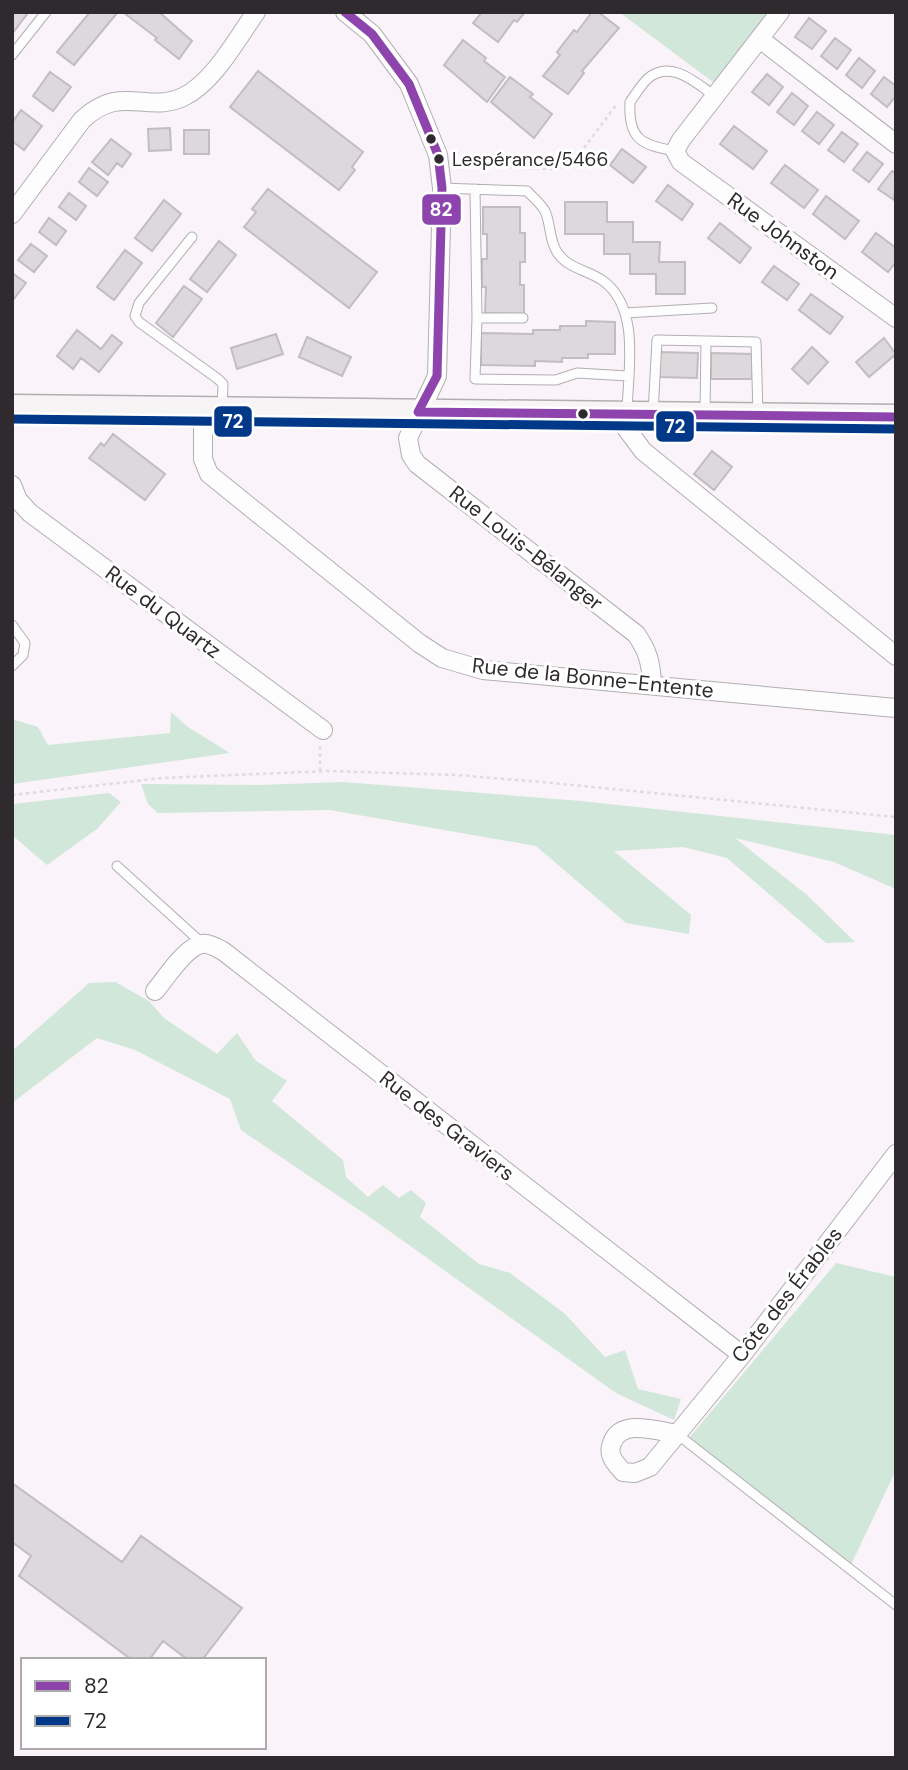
<svg xmlns="http://www.w3.org/2000/svg" width="908" height="1770" font-family="'DM Sans',sans-serif">
<rect width="100%" height="100%" fill="#faf3f9"/>
<path fill="#d0e7d9" d="M619 12H780L721 88Z
M171 712 188 727 230 753 12 784V719L38 727 48 745 170 733Z
M343 782 581 801 896 835V889L834 862 735 838 807 895 855 942 826 943 727 858 683 847 614 851 691 915 689 934 626 923 536 846 330 810 158 813 148 804 141 784 259 785Z
M109 793 121 802 97 829 47 865 12 835 13 804Z
M115 982 149 1001 164 1018 217 1054 237 1033 255 1060 287 1081 272 1101 343 1160 346 1177 368 1197 383 1185 399 1198 411 1190 426 1203 420 1217 479 1264 510 1273 564 1313 605 1357 625 1350 638 1389 681 1399 674 1420 616 1393 374 1220 241 1130 230 1099 135 1050 97 1038 12 1103V1051L89 983Z
M836 1263 896 1277V1470L849 1569 689 1438Z"/>
<path fill="#ddd8dc" stroke="#c1bdc1" stroke-width="2" d="M12 12H32L28 13 12 34Z
M90 12H118L74 65 57 52Z
M159 12 192 41 179 59 155 40 157 38 124 13Z
M482 12H525L517 22 514 20 498 42 473 23Z
M592 12H598L619 28 582 71 584 73 568 94 543 76 560 55 557 52 574 30 577 32Z
M809 18 826 31 812 49 795 37Z
M835 38 851 50 837 69 821 56Z
M463 40 486 58 484 61 505 77 487 102 444 65Z
M859 58 875 71 862 88 846 75Z
M258 71 363 152 352 167 355 170 339 190 230 107Z
M50 72 71 87 53 111 33 96Z
M767 74 783 87 769 105 752 92Z
M510 77 533 94 530 97 552 114 534 138 491 102Z
M884 77 896 86V96L887 107 871 94Z
M792 93 808 106 794 125 777 112Z
M21 110 42 126 24 150 12 141V123Z
M817 112 834 125 819 144 802 131Z
M734 126 767 151 753 169 720 144Z
M170 128 171 150 149 151 148 129Z
M184 130H209V154H184Z
M842 132 858 144 844 162 828 150Z
M111 139 131 154 122 167 117 163 108 175 92 162Z
M622 149 646 167 633 183 610 165Z
M867 152 883 164 869 182 853 170Z
M785 165 818 190 804 208 771 183Z
M89 168 108 182 97 196 79 182Z
M892 171 896 173 894 200 878 189Z
M668 185 693 204 682 220 656 201Z
M268 189 377 272 349 308 244 227 256 212 252 209Z
M69 193 86 206 76 220 59 207Z
M826 196 859 221 845 239 813 214Z
M164 200 181 214 152 251 135 238Z
M565 202H607V222H633V242H660L659 262H685V294H656V274H630V254H604V234H565Z
M483 207H520V233H525V262H520V285H524V314L485 313 486 287H482V259H487V234H483Z
M49 218 66 231 56 245 39 232Z
M720 223 751 248 740 263 708 238Z
M876 233 896 248V262L888 272 862 252Z
M219 241 236 255 207 292 190 279Z
M31 244 47 256 34 272 18 260Z
M125 250 142 263 114 300 97 287Z
M774 266 799 284 787 300 762 282Z
M12 273 26 283 13 300 12 299Z
M184 286 202 299 173 337 156 323Z
M811 294 843 317 830 334 799 310Z
M586 321 615 322V354H588V358H562V362L535 361V366L481 365V333L533 334V330H560V326H586Z
M77 330 101 349 112 335 122 343 99 372 81 358 73 369 57 356Z
M276 334 283 354 237 369 231 348Z
M307 337 351 357 342 376 299 357Z
M884 338 896 354 869 377 856 362Z
M812 347 828 362 808 384 792 369Z
M659 352 698 353 697 378 659 377Z
M711 353 753 354 752 379H711Z
M113 434 165 474 145 500 89 458 101 443 104 446Z
M712 451 732 467 714 490 694 474Z
M12 1483 122 1562 141 1536 242 1608 202 1660H188L163 1641 149 1660H132L19 1576 31 1556 12 1542Z"/>
<g fill="none" stroke-linecap="round" stroke-linejoin="round">
<g stroke="#b2aeb2" stroke-width="11">
<path id="lane" d="M12 55 46 12
M675 151C641 145 628 139 630 102 636 94 643 81 651 76 674 61 697 84 715 96
M442 188 527 191C533 197 541 204 545 211 551 224 549 240 557 252 567 268 587 270 602 280 641 307 628 371 627 411
M475 189 477 318H523
M192 237 139 303 135 316 139 322 218 379 223 384 222 409
M625 313 712 308
M477 318 475 379 556 380 577 373 628 376
M705 413 706 341
M653 414 657 340 756 342 758 415
M12 625 25 643 23 655 12 666
M117 866 203 944
M677 1434 896 1605"/>
</g>
<g stroke="#b2aeb2" stroke-width="20">
<path id="street" d="M345 12 372 34 409 84 438 155 442 188 437 376 408 438 411 455 417 464 636 634C648 651 651 663 652 684
M780 12 681 140 675 151 681 162 896 318
M760 39 896 144
M12 214 82 120C121 83 146 114 183 97 213 83 237 39 256 12
M203 411V459L209 474 419 643 442 658 483 670 896 708
M627 415 626 428 643 451 896 656
M12 485 18 500 30 513 323 730
M155 991C166 978 185 947 202 944 209 943 217 948 223 951L742 1355
M677 1434C657 1431 621 1418 612 1443 607 1455 615 1463 623 1472L635 1473 650 1467 742 1355 896 1154"/>
</g>
<g stroke="#b2aeb2" stroke-width="27">
<path id="secondary" d="M12 407 896 417"/>
</g>
<path stroke="#dfdcde" stroke-width="2.5" stroke-dasharray="3.5 3.5" stroke-linecap="butt" d="M459 165 551 169 566 166 577 157 617 104
M320 771V746
M12 795 162 778 328 771 456 775 542 782 896 817"/>
<use href="#lane" stroke="#fefdfe" stroke-width="9"/>
<use href="#street" stroke="#fefdfe" stroke-width="18"/>
<use href="#secondary" stroke="#f7f4f6" stroke-width="24"/>
<g stroke="#fff" stroke-width="14">
<path id="bus-1" d="M345 12 372 34 409 84 438 155 442 188 437 376 418 412 896 417"/>
</g>
<g stroke="#fff" stroke-width="14">
<path id="bus-2" d="M12 419 896 429"/>
</g>
<use href="#bus-1" stroke="#8e44ad" stroke-width="9"/>
<use href="#bus-2" stroke="#013888" stroke-width="9"/>
</g>
<g fill="#2f2a2e" stroke="#fff" stroke-width="2.5">
<circle cx="431" cy="139" r="6"/>
<circle cx="439" cy="159" r="6"/>
<circle cx="583" cy="414" r="6"/>
</g>
<g text-anchor="middle" stroke-width="6" stroke-linejoin="round" paint-order="stroke">
<g font-size="19" fill="#2f2a2e" stroke="#fff" text-anchor="start">
<text x="452" y="166">Lespérance/5466</text>
</g>
<g font-size="21" fill="#2f2a2e" stroke="#fff">
<text transform="translate(783 236) rotate(36)" y="7">Rue Johnston</text>
<text transform="translate(526 548) rotate(38)" y="7">Rue Louis-Bélanger</text>
<text transform="translate(163 612) rotate(37)" y="7">Rue du Quartz</text>
<text transform="translate(593 678) rotate(6)" y="7">Rue de la Bonne-Entente</text>
<text transform="translate(447 1126) rotate(38)" y="7">Rue des Graviers</text>
<text transform="translate(787 1295) rotate(-52)" y="7">Côte des Érables</text>
</g>
</g>
<g stroke="#fff" stroke-width="2.5">
<rect x="421" y="193" width="41" height="33" rx="7" fill="#8e44ad"/>
<rect x="213" y="405" width="40" height="33" rx="7" fill="#013888"/>
<rect x="655" y="410" width="40" height="33" rx="7" fill="#013888"/>
</g>
<g font-size="19" text-anchor="middle" font-weight="bold" fill="#fff">
<text x="441" y="216">82</text>
<text x="233" y="428">72</text>
<text x="675" y="433">72</text>
</g>
<rect width="908" height="1770" fill="none" stroke="#2f2a2e" stroke-width="28"/>
<rect x="21" y="1658" width="245" height="91" fill="#ffffff" stroke="#acaaab" stroke-width="2"/>
<rect x="35" y="1681" width="35" height="10" fill="#8e44ad" stroke="#acaaab" stroke-width="2"/>
<text x="84" y="1693" font-size="21" fill="#2f2a2e">82</text>
<rect x="35" y="1716" width="35" height="10" fill="#013888" stroke="#acaaab" stroke-width="2"/>
<text x="84" y="1728" font-size="21" fill="#2f2a2e">72</text>
</svg>
